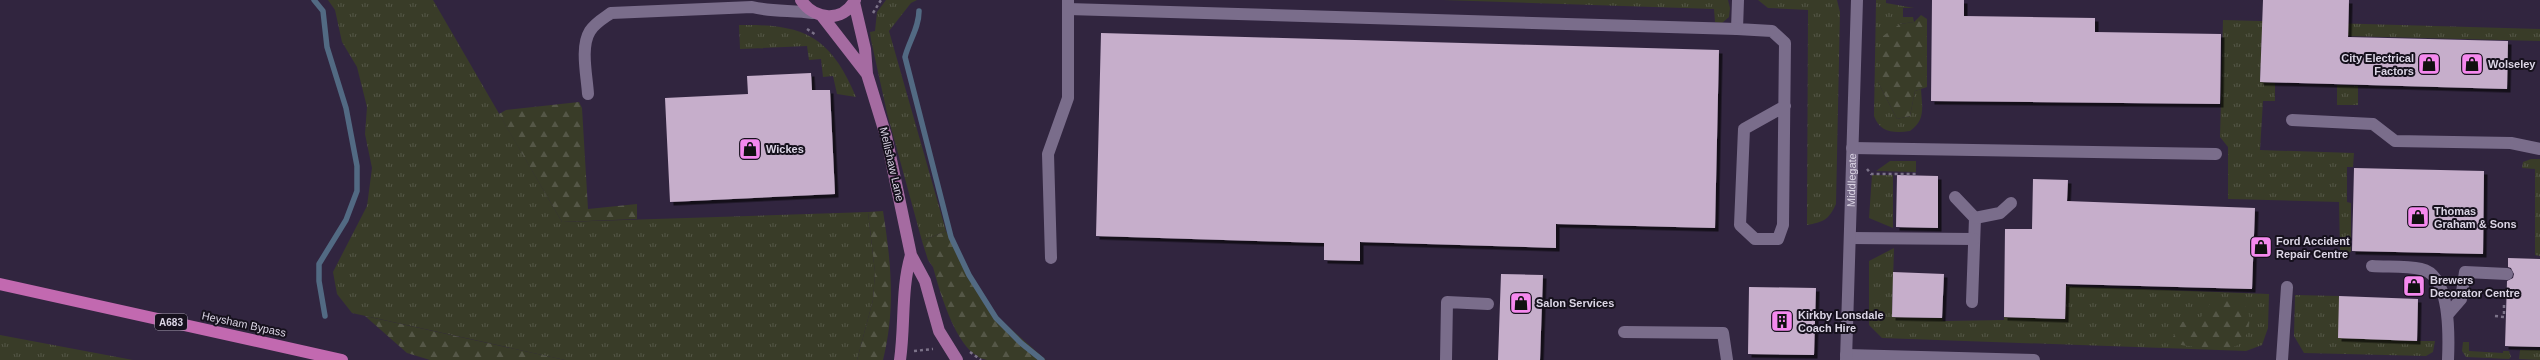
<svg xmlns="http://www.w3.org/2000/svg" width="2540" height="360" font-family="Arial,sans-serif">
<defs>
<pattern id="grass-tufts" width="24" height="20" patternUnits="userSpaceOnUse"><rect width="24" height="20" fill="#393c28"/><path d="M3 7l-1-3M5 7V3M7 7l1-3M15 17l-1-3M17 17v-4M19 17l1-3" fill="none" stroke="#555747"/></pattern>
<pattern id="forest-firs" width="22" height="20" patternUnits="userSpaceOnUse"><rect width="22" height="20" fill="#393c28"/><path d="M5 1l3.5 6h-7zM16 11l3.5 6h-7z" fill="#555747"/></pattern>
<filter id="shadow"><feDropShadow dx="3.5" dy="3.5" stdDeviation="0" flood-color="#0009"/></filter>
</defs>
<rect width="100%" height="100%" fill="#31253f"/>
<path fill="url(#grass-tufts)" d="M328 0H433L562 222 868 212 875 272 873 300 857 360H565L352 313 337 294 333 272 367 206 372 168 365 134 367 107 357 67 342 42 335 10Z
M886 0H917L911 3 889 31 946 231 922 241 887 113 871 40 870 32 875 31 877 12Z
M1443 0H1728L1730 8 1729 17 1722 23 1715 22 1714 9Z
M1758 0H1837L1840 12 1836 204C1829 220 1823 222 1807 225L1808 10 1768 8Z
M1876 0H1886V3L1914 8H1903V17H1913L1914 22 1900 24 1878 82 1897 119 1910 116 1915 91 1921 89C1922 107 1926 120 1910 131 1894 133 1880 133 1874 116Z
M2223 20 2540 29V41L2262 34 2260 82 2275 83V101H2263L2260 150 2354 153 2353 167H2347V202L2351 203V252H2340L2339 202 2228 199V147L2220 137Z
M739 25C803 24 830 35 856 97L837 94 833 76 823 77 821 59 809 60 807 46 740 49Z
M2337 85 2358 86V105H2337Z
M2531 159H2540V256L2535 255V169L2522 168 2523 162Z
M1890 161H1916V172L1876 171Z
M1872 175H1893V228L1869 218Z
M1894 248 1892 317 1942 318 1943 321 2004 320V317L2065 319 2066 286 2269 294 2268 328 2262 345 2246 351 1882 338 1869 325V261Z
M2295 295 2339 296 2417 341H2435L2433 352 2426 356 2304 353 2294 336Z
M0 335 133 360H0Z
M2463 342H2469V351L2503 353V351H2509L2511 357 2509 359 2466 357 2462 351Z
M2520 350H2540V360L2519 359Z"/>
<path fill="url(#forest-firs)" d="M1921 15 1927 19V87L1915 91 1910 116 1897 119 1878 82 1883 36 1900 24 1914 22Z
M579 102 582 108 588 209 637 204V219L562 222 499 114 506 110Z
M883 211C891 262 896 308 883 360H857L873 300 875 272 868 212Z
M946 231 994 314 1046 360C1027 360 1006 360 987 360 957 355 940 292 933 267L928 260 922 241Z
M2215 297C2225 297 2236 297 2244 304 2254 315 2249 338 2238 345 2228 351 2189 347 2177 344L2173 337 2182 322 2201 317Z
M365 316 565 360H430L407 353Z"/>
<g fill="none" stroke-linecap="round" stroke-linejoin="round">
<path stroke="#526a83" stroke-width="5.5" d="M314 0 323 11 327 47 346 108 357 166V191L346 220 319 264V281L325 316
M919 11C919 28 909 41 905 57L951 237 969 275 996 318 1021 343 1042 360"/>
</g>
<path fill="#c6aecb" filter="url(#shadow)" d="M1932 0H1964V16L2095 18V32L2221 34 2220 104 1931 101Z
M2263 0H2349L2348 37 2508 41 2507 89 2260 82Z
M1101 33 1719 50 1715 228 1556 224V248L1360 242V261L1324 260V243L1096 236Z
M811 73 812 90H830L835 194 670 202 665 98 748 94 747 76Z
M2354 168 2484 171 2483 254 2352 251Z
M1897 175 1938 176V228L1896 227Z
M2033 179 2068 180 2067 201 2255 208 2252 289 2066 284 2065 319 2004 317 2005 229H2032Z
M2508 258 2540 259V347L2505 346 2507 281 2513 278 2514 274 2511 268 2508 267Z
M1893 272 1944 274 1942 318 1892 317Z
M1501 274 1543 275 1540 360H1498Z
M1749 287 1816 288 1814 355 1748 354Z
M2339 296 2418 299 2417 341 2338 338Z"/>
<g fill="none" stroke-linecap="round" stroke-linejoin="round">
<path stroke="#7c7389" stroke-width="2.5" stroke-dasharray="3 3" stroke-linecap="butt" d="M873 13 881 0
M807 29 816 35
M1867 169 1871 174H1916
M2495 316 2504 317V304H2506
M914 351 933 349
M970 352 981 360"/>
<g stroke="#7a6d8b" stroke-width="12">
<path d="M1738 0 1737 29 1772 31 1785 43 1783 225 1778 239H1755L1740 225 1744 129 1785 106"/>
<path d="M1068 9 1737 29"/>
<path d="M588 94C587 76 580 47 590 31 595 23 604 18 611 13L752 7C772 12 792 10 813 13"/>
<path d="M2292 120 2373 124 2395 141 2511 143 2540 149"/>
<path d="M1852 148 2216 154"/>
<path d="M1955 197 1975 218 1972 302"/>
<path d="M1975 218 2000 213 2011 203"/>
<path d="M1850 238 1974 239"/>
<path d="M1051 258 1048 154 1068 98V0"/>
<path d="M2372 266C2388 267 2406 266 2421 269 2451 275 2449 337 2448 360"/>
<path d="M2448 314 2461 299 2465 272 2507 274"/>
<path d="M1624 332 1723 333 1727 360"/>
<path d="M1846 355 2034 360"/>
<path d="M1446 360 1447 302 1488 304"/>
<path id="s1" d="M1846 360 1857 0"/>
<path d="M2282 360 2287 287"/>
</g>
<path stroke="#a56ba1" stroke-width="12" d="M801 0C814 20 843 23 855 0
M854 2 865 49 867 74 886 136 911 255 925 281 939 331 957 360
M822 16 867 74
M900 360C905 325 901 288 911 255"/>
<path stroke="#c269b0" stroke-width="12" d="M0 284 342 360"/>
</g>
<defs>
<g id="shop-square" transform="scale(1.15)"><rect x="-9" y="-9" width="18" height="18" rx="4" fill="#f589ee" stroke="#16111d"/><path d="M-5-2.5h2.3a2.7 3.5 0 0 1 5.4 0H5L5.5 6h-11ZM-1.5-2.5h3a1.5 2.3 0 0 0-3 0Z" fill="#111"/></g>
<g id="building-square" transform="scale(1.15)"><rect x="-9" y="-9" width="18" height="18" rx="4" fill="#f589ee" stroke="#16111d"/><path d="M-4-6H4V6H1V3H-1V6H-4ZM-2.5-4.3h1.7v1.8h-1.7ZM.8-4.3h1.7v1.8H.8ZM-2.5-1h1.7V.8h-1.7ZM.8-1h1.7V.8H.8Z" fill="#111"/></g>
</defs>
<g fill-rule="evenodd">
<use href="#shop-square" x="2429" y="64"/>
<use href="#shop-square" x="2472" y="64"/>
<use href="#shop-square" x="750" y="149"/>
<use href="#shop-square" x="2418" y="217"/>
<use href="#shop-square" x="2261" y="247"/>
<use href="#shop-square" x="2414" y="286"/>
<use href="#shop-square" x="1521" y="303"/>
<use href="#building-square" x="1782" y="321"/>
</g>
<g text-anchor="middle" stroke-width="4" stroke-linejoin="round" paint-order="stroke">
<rect fill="#16111d" stroke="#a09aa9" stroke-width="1" x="155" y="314" width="32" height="16" rx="3"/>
<g font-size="10" font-weight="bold" fill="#dbd5e5">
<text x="171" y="326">A683</text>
</g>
<g font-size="11" font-weight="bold" fill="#dbd5e5" stroke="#16111d" text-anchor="start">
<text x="2414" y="62" text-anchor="end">City Electrical<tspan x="2414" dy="13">Factors</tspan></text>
<text x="2488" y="68">Wolseley</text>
<text x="766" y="153">Wickes</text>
<text x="2434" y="215">Thomas<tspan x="2434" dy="13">Graham &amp; Sons</tspan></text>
<text x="2276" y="245">Ford Accident<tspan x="2276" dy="13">Repair Centre</tspan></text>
<text x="2430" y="284">Brewers<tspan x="2430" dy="13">Decorator Centre</tspan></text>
<text x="1536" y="307">Salon Services</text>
<text x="1798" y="319">Kirkby Lonsdale<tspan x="1798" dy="13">Coach Hire</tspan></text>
</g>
<g font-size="11" fill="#dbd5e5" stroke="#16111d">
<text transform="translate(892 164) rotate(77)" y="4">Mellishaw Lane</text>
<text dy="4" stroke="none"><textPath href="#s1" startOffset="180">Middlegate</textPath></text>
<text transform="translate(244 324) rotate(12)" y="4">Heysham Bypass</text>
</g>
</g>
</svg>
